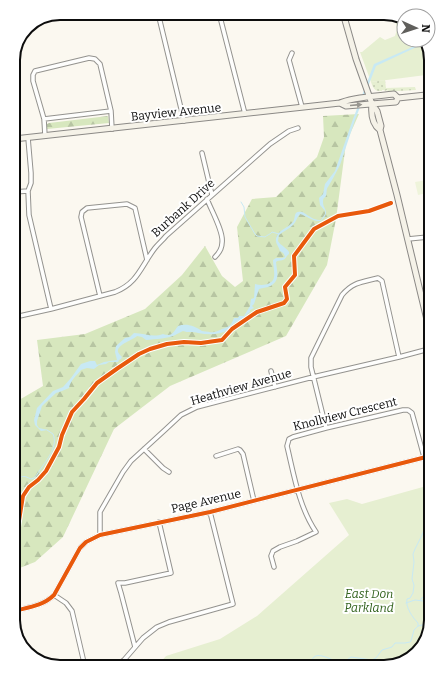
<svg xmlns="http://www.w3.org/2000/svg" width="444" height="680" font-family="Bitter,serif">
<defs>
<pattern id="grass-dots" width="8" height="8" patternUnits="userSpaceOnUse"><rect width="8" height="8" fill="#e6efd1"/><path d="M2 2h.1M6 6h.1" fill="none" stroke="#c4ccb2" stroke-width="1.8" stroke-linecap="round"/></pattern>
<pattern id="forest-firs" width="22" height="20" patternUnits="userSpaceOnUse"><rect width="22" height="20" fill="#d7e7be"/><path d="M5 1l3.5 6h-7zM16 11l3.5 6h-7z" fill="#b7c5a2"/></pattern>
</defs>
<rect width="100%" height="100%" fill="#fbf8f0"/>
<path fill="url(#grass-dots)" d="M385 80 386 88 415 87 416 90 399 91H388L387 90 385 91 384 90H382V91C375 92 373 88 371 82Z"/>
<path fill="url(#forest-firs)" d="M359 114 346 143 336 219 327 265 286 336 170 386 114 429 63 537 35 562 17 569 16 408 19 400 43 386 37 340 85 334 145 309 182 275 205 246 222 276 235 287 243 281 237 227 252 199 276 197 317 157 324 137 323 116Z
M108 116 109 123 47 129V124L49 123Z"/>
<path fill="#e6efd1" d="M395 16 404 19V40H426V75L371 82 360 52H362L380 37 385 40 395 36C398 28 397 25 393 17Z
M430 485 431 622 423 646 405 662 158 665 166 656 220 639 257 616 349 535 329 503 347 499 362 504Z"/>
<path fill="#eff4db" d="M427 180V193L418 195 415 182Z"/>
<path fill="#c8e9f4" d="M426 41V42L423 44 376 66 355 120 340 165C336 173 332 180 328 187 326 189 327 193 326 196 324 199 323 197 323 202 323 210 331 211 321 221 313 222 307 216 300 214 297 217 296 222 293 225 289 229 284 231 279 235L278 241C281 246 286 247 289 252V254C286 256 286 259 283 260 280 261 278 260 276 262 277 272 281 282 268 287 265 288 261 288 259 289L254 304 252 306 254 308 250 310V312C248 314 244 316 243 319 240 320 235 322 232 325 229 329 233 327 228 330 219 335 209 335 198 333 193 331 188 333 183 331 181 332 179 333 177 334 169 339 155 339 146 340L142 337 137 336C133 340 116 345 118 352 119 354 121 356 122 357L121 359 119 360 118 362H109L106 364 99 365 94 369 87 368 81 370C77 375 70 381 69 388L62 391 56 393 42 406 37 421V425L39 428 48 430 41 431 35 425 34 420 37 408 53 391 63 387 71 378 81 364 90 361H95L97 365 104 362 117 360 115 352 116 346 125 338 130 337 134 333C144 333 153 338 163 334 173 337 173 332 178 326 186 323 195 326 202 331 212 332 213 334 222 329 225 328 229 327 231 324 232 323 233 320 234 318H238L239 316H244L250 306 251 299 254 298 255 284C262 286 273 285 274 277 275 273 273 265 273 260L276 258H282L285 257C284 253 283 253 280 251 279 247 275 243 276 239 277 230 288 228 293 222 296 217 293 210 302 212 303 212 306 214 307 215 312 218 315 220 321 220L325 214V211L320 205 319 198 323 194 325 184 335 171 353 119 374 64Z"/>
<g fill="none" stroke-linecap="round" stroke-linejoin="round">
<path stroke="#c8e9f4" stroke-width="1" d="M241 202 244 207 245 217 255 234 257 236 265 237C267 235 271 234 272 232L279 234
M17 483C21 475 23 475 31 479L34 478C37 475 39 471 42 467 48 458 58 446 53 434L47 430
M420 600 427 593 431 587
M406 603 415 600 431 602
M418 626V623C413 618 405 607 407 599L410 598 413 593 414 585 412 579 414 562 413 554 415 549 423 533 425 523 427 521H430
M310 663C311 661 312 659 314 657 319 652 334 661 340 663
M341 663 344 662 351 657 372 660 376 658 382 650 392 647 395 643H405L410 642 411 641 414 630 418 626 431 623"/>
<g stroke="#94938f" stroke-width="5.5">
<path id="street" d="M158 13 184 121
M219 13 245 114
M292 53 289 60 302 107
M44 119 111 111
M45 136 44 119 33 81V75L35 71 89 58 95 59 100 64 111 111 112 129
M28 138 31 173V183L28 191 29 215 51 309
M202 153 212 195
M14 192 28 191
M207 199C211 210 224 232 222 243 222 249 219 253 215 257
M408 239 428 237
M100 296 81 217 82 212 87 208 127 204 135 208 147 260
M15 317 51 309 115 292C138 283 141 266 155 248 159 243 163 240 166 236L270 144 289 131 298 128
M271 371 275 387
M326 428 311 367V358L342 295C353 282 362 282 378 278L382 281 399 357
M144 449 163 468 169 472
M216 456 238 449 240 450 243 454 254 501
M100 535V512L123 472 131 461 166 429 181 415 197 407 313 377 399 357 429 349
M274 567 271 556 273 551 280 547 297 541 316 532C299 507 294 475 287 446L289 439 293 437 326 428 403 410H408L412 413 424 457
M54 595 66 603 72 611 85 667
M18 610C31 607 44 605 54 595L80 548 86 542 100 535 210 512 430 456
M18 623 22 640V645
M135 647 121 593 118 583H125L171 573 159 522
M116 666 124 660 143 638 157 627 169 622 233 604 210 512"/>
</g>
<g stroke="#8b8986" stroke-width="7">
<path id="secondary" d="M343 13 356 59 372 104 377 111 381 126 380 130 397 195 428 324
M340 103 346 106 396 102 398 98
M372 104C371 113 372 124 380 130
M14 139 340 103C352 97 379 96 394 94L398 98 426 95"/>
</g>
<use href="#street" stroke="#fefefd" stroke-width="3.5"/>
<use href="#secondary" stroke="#f5f2e8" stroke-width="5"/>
<g stroke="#fff" stroke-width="6">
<path id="cycleway" d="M17 533 23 496 29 487 38 480 46 471 59 447 62 435 72 412 84 399 97 383 118 368 139 354 150 349 167 344 184 342 201 343 222 340 232 329 257 312 284 303 287 299 285 287 295 275 294 256 314 229 338 216 369 211 391 203
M18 610C31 607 44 605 54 595L80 548 86 542 100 535 210 512 430 456"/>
</g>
<use href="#cycleway" stroke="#e8590c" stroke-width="4"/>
</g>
<defs><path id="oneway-solid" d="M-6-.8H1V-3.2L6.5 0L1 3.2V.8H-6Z"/></defs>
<use fill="#989690" href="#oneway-solid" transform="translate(356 105) rotate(-5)"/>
<g text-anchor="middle" stroke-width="4" stroke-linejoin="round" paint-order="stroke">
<g font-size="12" fill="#0d0d0d" stroke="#fff">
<text transform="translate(176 112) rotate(-6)" y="4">Bayview Avenue</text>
<text transform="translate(183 208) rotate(-42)" y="4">Burbank Drive</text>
<text transform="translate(241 387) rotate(-16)" y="4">Heathview Avenue</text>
<text transform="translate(345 414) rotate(-14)" y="4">Knollview Crescent</text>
<text transform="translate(206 501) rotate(-13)" y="4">Page Avenue</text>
</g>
<g font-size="12" font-style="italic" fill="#33631e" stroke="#fff">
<text x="369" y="598">East Don<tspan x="369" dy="14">Parkland</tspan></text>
</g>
</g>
<path d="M0 0H444V680H0ZM60 20H384A40 40 0 0 1 424 60V620A40 40 0 0 1 384 660H60A40 40 0 0 1 20 620V60A40 40 0 0 1 60 20Z" fill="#fff" fill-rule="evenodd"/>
<path fill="none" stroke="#0d0d0d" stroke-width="2" d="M60 20H384A40 40 0 0 1 424 60V620A40 40 0 0 1 384 660H60A40 40 0 0 1 20 620V60A40 40 0 0 1 60 20Z"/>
<g transform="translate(416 28) rotate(93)"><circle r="19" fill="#ffffff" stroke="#9e9e9e"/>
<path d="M0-3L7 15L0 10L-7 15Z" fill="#605f5c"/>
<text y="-6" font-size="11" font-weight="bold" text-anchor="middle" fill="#0d0d0d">N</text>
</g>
</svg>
